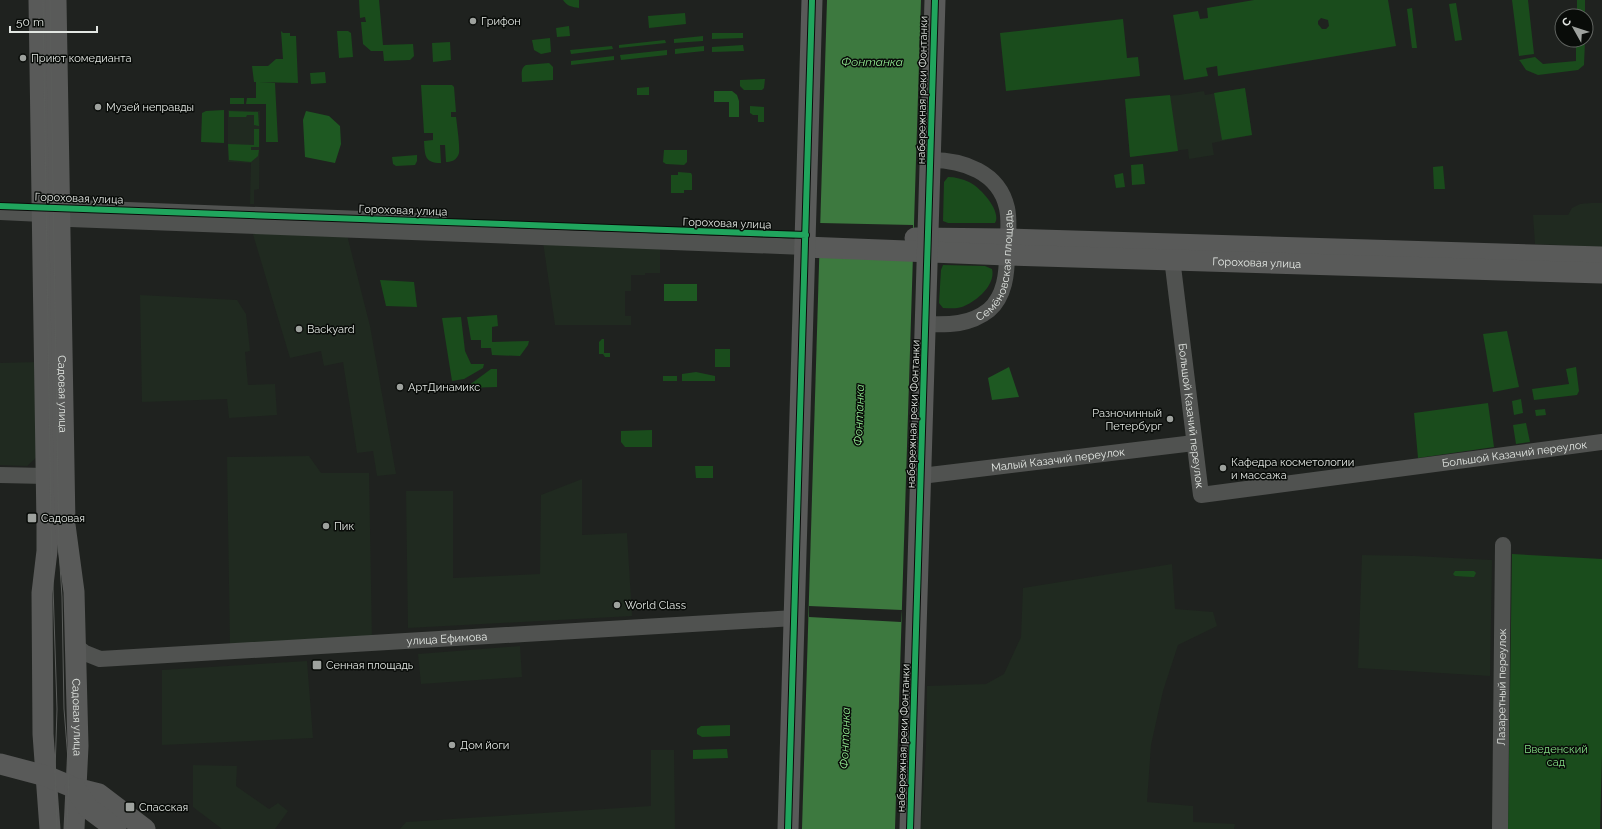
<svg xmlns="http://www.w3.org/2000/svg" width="1602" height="829" font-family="Raleway,sans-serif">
<rect width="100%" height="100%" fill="#1f221f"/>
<path fill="#202a20" d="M1245 88 1252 135 1212 143 1214 155 1189 159 1188 149 1130 157 1125 99 1179 95 1204 91 1205 95Z
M228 110 260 111 259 189 254 190V204H250L251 163 228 162Z
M1591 203H1602V247L1535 244 1533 215H1568L1572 208 1580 204Z
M252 231 347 235 370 326 396 474 377 476 373 451 357 453 343 362 324 366 321 351 290 358Z
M543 242 660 247V273H645V275H631V291H625V316H631V325H555Z
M140 295 237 300 246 314 250 351 245 352 248 385 275 384 277 415 229 418 227 399 142 402Z
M37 362 38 456 27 466 0 465V363Z
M309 456 321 473H369L372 639 230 648 227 457Z
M582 479V535L627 533 632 616 408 628 406 491H453V578L540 574 541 495Z
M1362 555 1415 556 1492 560 1490 676 1358 668Z
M1172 564 1175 609 1213 612 1217 626 1178 645 1163 691 1151 745 1147 802 1193 806V822L1235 824 1234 829H921L926 745 927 686 986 684 1004 674 1021 637 1023 588Z
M520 646 522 677 421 684 418 654Z
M307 661 313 738 162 745V670Z
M651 750H674L675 829H400L406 822 651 806Z
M193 765 237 766 236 786 269 809 278 803 288 811 275 829H222L193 807Z"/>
<path fill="#1a4c1c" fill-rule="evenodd" d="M359 0H379L383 45 413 44 414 56 410 60 384 61 383 51H371L363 44 361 22H366L365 17 360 18Z
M563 0H579V8C572 7 567 6 563 0Z
M1254 0H1388L1396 46 1218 76 1217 66 1206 68 1208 76 1184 80 1173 15 1198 11 1200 19 1208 18 1207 8ZM1321 18 1328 20 1329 26 1326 29H1322L1318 24V21Z
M1512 0H1528L1534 54 1519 56Z
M1577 0H1585V16H1577Z
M1456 3 1462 40 1455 41 1449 4Z
M1412 8 1417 48H1412L1407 9Z
M685 13 686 24 649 28 648 16Z
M1123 19 1127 58 1138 57 1140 76 1006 91 1000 33Z
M569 26 570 36 557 37 556 28Z
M281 31 283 33H290V36H296L298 83 259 82 275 83 278 142H266V104H246L247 98H256V82H254L252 66H268L276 59H283Z
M337 31H348L351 33 353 57 339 58Z
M712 33H743V38L712 39Z
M703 36V41L674 43V39Z
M550 38 551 52 541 54 534 50 532 40Z
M665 40 666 43 619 48V45Z
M1576 40H1585L1584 65 1578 70 1538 75 1526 70 1520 61 1519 60 1535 57 1543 64 1576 61Z
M450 42 451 60 433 62 432 43Z
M743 45 744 51 712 52V47Z
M612 46 613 49 571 54 570 50Z
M704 46V51L675 54V49Z
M667 50V55L621 60 620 55Z
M614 56V60L571 65V61Z
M549 63 553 67V80L522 82C522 76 520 68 526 65Z
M325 72 326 83 311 84 310 73Z
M765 79 764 88 762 90H744L740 86V80Z
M421 85H452L454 87 456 112H451V117H456C457 125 460 146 459 153 457 160 452 162 446 162L445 145H440L441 163C424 163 425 155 424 141L433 140V133H424Z
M649 87V95H637V88Z
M1245 88 1252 135 1222 140 1214 93Z
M1170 95 1178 151 1130 157 1125 99Z
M230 98H244V104H230Z
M750 106 764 107V122H758V115H753L750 113Z
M224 110V143L201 142 202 113 206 111Z
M229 111 258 112 259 126 254 125V115H247L246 117H229Z
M254 129H259V147H251V150H259L258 156 251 162 229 160 228 144 254 145Z
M664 150H687V162L684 165 666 164 663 162Z
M417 155V161L415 165 396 166 393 164 392 157Z
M1143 164 1145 184 1132 185 1131 165Z
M1443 166 1445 189H1434L1433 167Z
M678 172 691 173 692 175V190H684V193H671V175H678Z
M1123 173 1125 187 1116 188 1114 175Z
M948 177C955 177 963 179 969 182 980 187 1002 211 995 223H948L943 221 944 182Z
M943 265 985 266 992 269C996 285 976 302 962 307 956 309 949 308 943 308L939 303 941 270Z
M380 280 414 282 417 307 386 306Z
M497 315 498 326 492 327V342L529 341 528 345 520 356 492 355 491 348H481V340H471L467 317Z
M461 317 465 351 471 364H484L483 368 464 379 452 381 442 318Z
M1507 331 1519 387 1493 392 1483 334Z
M602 339H604V353H610V357H605L603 354H599V342Z
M715 349H730V367H715Z
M1576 367 1579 391 1577 395 1534 400 1532 389 1569 384 1566 369Z
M491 369H497V387L465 388V387L468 386Z
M696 372 715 376V381H682V374Z
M663 376H677V381H663Z
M1521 399 1523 413 1514 415 1512 401Z
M1488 403 1494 447 1418 458 1414 413Z
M1545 409 1546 415 1536 416 1535 410Z
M1526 423 1530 442 1516 444 1513 425Z
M652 430V447H625L621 442V431Z
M695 466H713V478H696Z
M1512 554 1602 559V753L1600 829H1508Z
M1455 571H1474L1476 573 1474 577H1472L1455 576 1453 574Z
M730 725V736L702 737 697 734V729L701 726Z
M727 749 728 758 693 759V750Z"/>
<path fill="#1e5922" d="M714 91H732L737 95 739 101V117H729V102H714Z
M306 111 329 116 340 126 341 144 335 163 305 157 303 120Z
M664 284H697V301H664Z
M1009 367 1019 397 992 400 988 378Z"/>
<path fill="#3d793f" d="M827 0H921L895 829H802Z"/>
<path fill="#1f221f" d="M820 223 913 225 912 260 818 256Z
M809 606 902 610 901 622 809 617Z"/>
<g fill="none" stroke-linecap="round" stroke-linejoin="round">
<g stroke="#505250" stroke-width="16">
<path d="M50 207 440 222"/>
<path d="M0 212 42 214 70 219 805 247"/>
<path id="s1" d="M1171 250 1201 495 1602 442"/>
<path id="s2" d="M925 324C949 325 970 325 989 310 1005 296 1007 273 1007 253 1008 238 1010 222 1007 208 999 172 963 160 931 160"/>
<path d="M0 475 46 476"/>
<path id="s3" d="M921 476 1194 443"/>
<path id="s4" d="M76 646 85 653 100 659 794 618"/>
<path id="s5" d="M1500 829 1503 545"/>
</g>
<g stroke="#595a59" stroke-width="21">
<path d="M39 0 47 526V551L42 593 43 734 50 829"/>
<path id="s6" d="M56 0 65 525 74 592 78 746 74 829"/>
<path d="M915 238 1008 239 1602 257"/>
<path id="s7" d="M805 247 1007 255 1602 273"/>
<path d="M0 764 46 776 75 788 99 794 145 829"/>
<path d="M75 788 88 808 116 829"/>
<path d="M788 829 812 0"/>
<path d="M910 829 935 0"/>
</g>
<path stroke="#5b5d5b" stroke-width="1" d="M43 0 51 526 57 709 55 772 57 829
M50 0 59 549 62 597 64 709 69 772 67 829"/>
<g stroke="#090c09" stroke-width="8">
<path id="cycleway" d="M0 206 806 235
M788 829 812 0
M910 829 935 0"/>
</g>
<use href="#cycleway" stroke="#20a55d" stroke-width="6"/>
</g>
<g fill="#9ea29e" stroke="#090c09" stroke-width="1.5">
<circle cx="473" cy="21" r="4"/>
<circle cx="23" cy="58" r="4"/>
<circle cx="98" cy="107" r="4"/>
<circle cx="299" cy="329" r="4"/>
<circle cx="400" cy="387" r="4"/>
<circle cx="1170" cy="419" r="4"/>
<circle cx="1223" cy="468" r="4"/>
<rect x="27" y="513" width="10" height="10" rx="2"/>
<circle cx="326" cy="526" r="4"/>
<circle cx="617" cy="605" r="4"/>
<rect x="312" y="660" width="10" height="10" rx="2"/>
<circle cx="452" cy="745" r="4"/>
<rect x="125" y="802" width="10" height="10" rx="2"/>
</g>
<g text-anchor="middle" stroke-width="3" stroke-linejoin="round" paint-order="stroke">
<g font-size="11" fill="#e3e7e3" stroke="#090c09" text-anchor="start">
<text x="481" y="25">Грифон</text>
<text x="31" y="62">Приют комедианта</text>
<text x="106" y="111">Музей неправды</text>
<text x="307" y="333">Backyard</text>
<text x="408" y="391">АртДинамикс</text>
<text x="1162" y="417" text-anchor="end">Разночинный<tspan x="1162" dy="13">Петербург</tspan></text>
<text x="1231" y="466">Кафедра косметологии<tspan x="1231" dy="13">и массажа</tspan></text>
<text x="41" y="522">Садовая</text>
<text x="334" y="530">Пик</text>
<text x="625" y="609">World Class</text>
<text x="326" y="669">Сенная площадь</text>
<text x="460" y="749">Дом йоги</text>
<text x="139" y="811">Спасская</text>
</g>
<g font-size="11" fill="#e3e7e3" stroke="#090c09">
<text transform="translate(922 90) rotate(-89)" y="4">набережная реки Фонтанки</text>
<text transform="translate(79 198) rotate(2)" y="4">Гороховая улица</text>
<text transform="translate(403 210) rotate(2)" y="4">Гороховая улица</text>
<text transform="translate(727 223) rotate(2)" y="4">Гороховая улица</text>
<text dy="4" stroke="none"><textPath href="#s2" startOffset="112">Семёновская площадь</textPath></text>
<text dy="4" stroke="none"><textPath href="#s7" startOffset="452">Гороховая улица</textPath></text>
<text dy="4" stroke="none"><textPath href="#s6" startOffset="394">Садовая улица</textPath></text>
<text transform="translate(913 414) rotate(-88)" y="4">набережная реки Фонтанки</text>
<text dy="4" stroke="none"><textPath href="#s1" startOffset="167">Большой Казачий переулок</textPath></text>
<text dy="4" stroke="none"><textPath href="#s1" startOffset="563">Большой Казачий переулок</textPath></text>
<text dy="4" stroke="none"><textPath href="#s3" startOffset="138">Малый Казачий переулок</textPath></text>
<text dy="4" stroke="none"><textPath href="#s4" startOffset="375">улица Ефимова</textPath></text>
<text dy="4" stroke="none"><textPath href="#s5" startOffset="142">Лазаретный переулок</textPath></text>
<text dy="4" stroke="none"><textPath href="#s6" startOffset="718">Садовая улица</textPath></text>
<text transform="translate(903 738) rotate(-88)" y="4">набережная реки Фонтанки</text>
</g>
<g font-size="11" fill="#83dc84" stroke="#090c09">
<text x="1556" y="753">Введенский<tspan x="1556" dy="13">сад</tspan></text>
</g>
<g font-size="12" font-style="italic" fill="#91ea91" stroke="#090c09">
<text x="872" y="66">Фонтанка</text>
<text transform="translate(859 415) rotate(-88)" y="4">Фонтанка</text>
<text transform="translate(845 738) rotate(-88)" y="4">Фонтанка</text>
</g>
</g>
<g transform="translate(1574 28) rotate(309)"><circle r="19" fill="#090c09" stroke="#606460"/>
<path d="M0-3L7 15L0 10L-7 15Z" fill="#9ea29e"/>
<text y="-6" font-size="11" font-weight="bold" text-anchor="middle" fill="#e3e7e3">С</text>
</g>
<path d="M10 26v6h87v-6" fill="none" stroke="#e3e7e3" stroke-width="2"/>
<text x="16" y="26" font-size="12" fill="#e3e7e3" stroke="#090c09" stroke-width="3" paint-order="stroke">50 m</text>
</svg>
